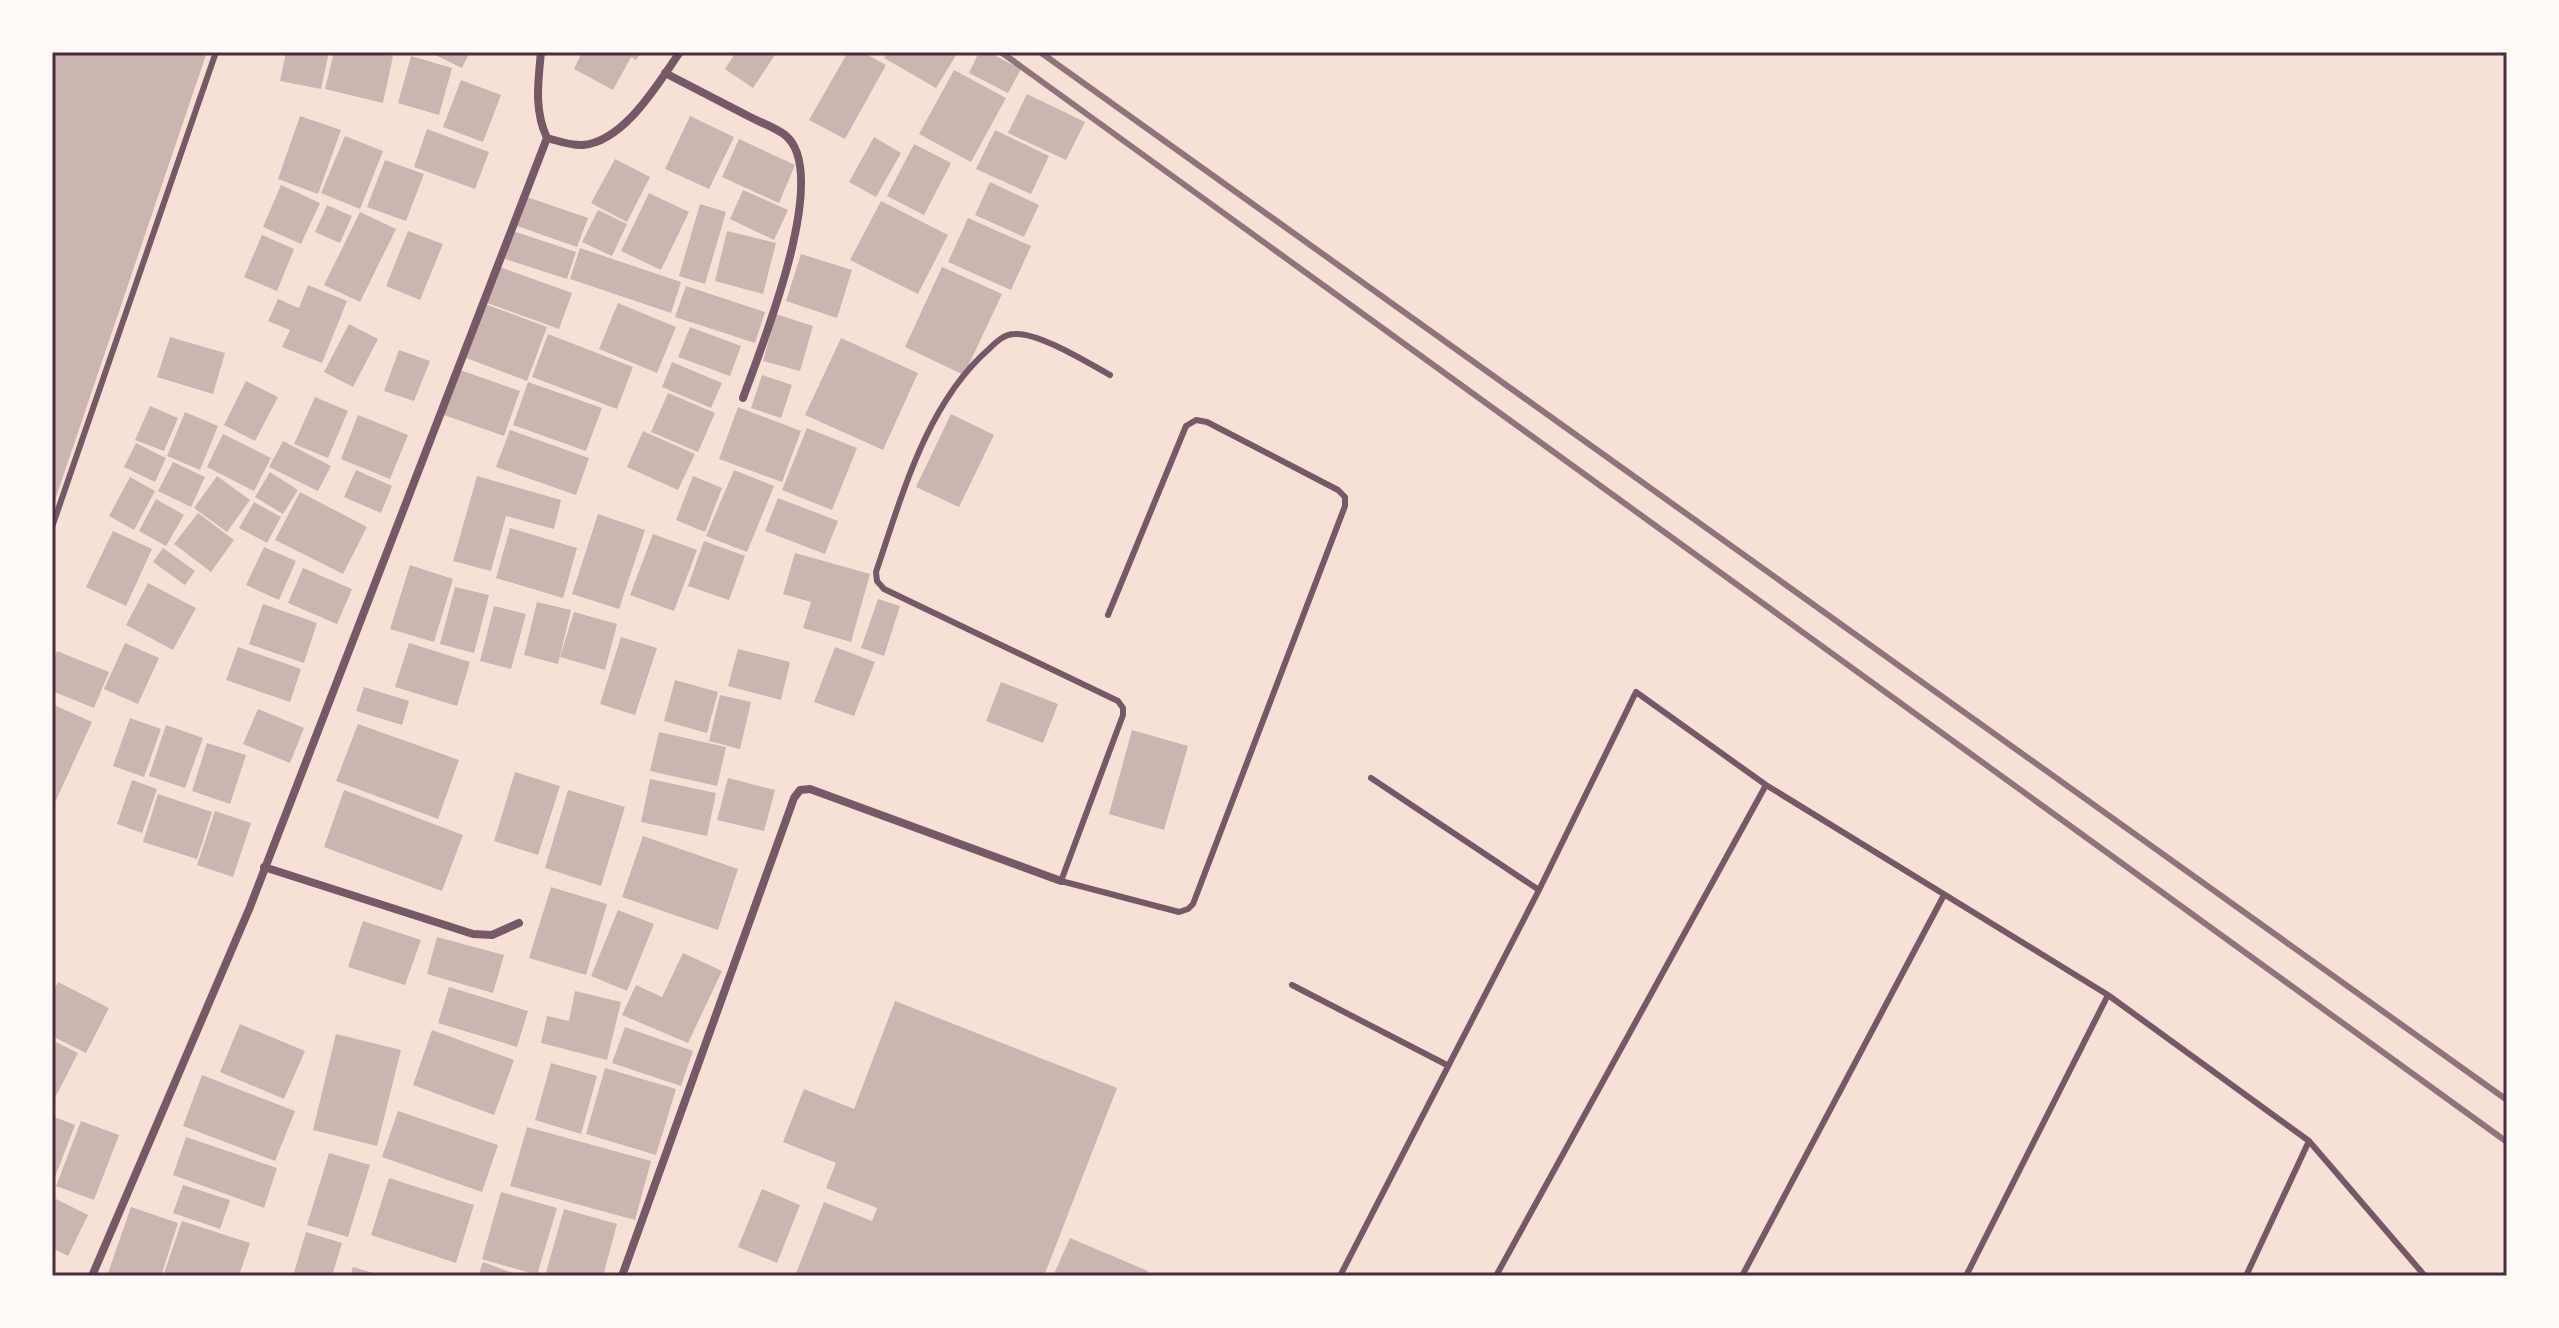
<svg xmlns="http://www.w3.org/2000/svg" width="2559" height="1328" font-family="Barlow,sans-serif">
<rect width="100%" height="100%" fill="#f7e1d7"/>
<path fill="#ccb4b1" d="M52 52H207L53 506H52Z
M286 52H329L321 89 280 81Z
M334 52H374L393 56 383 103 325 89Z
M429 52H470L462 68Z
M582 52H641L636 60 631 57 613 90 574 69Z
M736 52H777L753 88 725 69Z
M848 52H870L868 55 886 65 845 139 809 120Z
M888 52H958L936 88 884 58Z
M979 52H988L1021 69 1008 93 969 73Z
M411 56 452 68 439 115 398 103Z
M954 70 1006 98 971 162 919 134Z
M461 80 501 95 483 142 443 127Z
M1027 94 1085 122 1066 160 1008 133Z
M300 116 341 130 318 194 278 179Z
M690 116 734 137 709 189 665 169Z
M427 129 489 152 475 189 414 167Z
M995 130 1049 156 1031 194 976 169Z
M345 136 383 151 360 209 321 193Z
M874 137 901 153 876 197 849 182Z
M739 139 795 165 779 203 722 177Z
M914 144 951 163 924 215 887 196Z
M615 159 650 177 627 222 591 203Z
M385 160 424 174 406 221 367 207Z
M990 182 1039 205 1024 237 975 215Z
M281 185 320 203 301 244 263 227Z
M743 190 788 210 774 240 730 219Z
M649 193 689 212 661 270 621 251Z
M527 197 588 218 577 247 517 226Z
M881 201 948 235 918 294 850 260Z
M700 204 726 212 705 284 679 276Z
M327 205 352 216 340 243 315 232Z
M598 210 627 224 612 256 582 242Z
M360 212 396 229 360 302 324 285Z
M968 218 1031 246 1011 290 948 262Z
M408 231 443 244 420 300 386 286Z
M513 231 576 252 567 279 505 259Z
M727 231 776 243 763 294 715 281Z
M262 235 294 249 277 291 244 277Z
M580 248 681 282 671 313 570 279Z
M801 254 852 270 837 318 786 301Z
M500 267 572 293 559 329 487 303Z
M942 267 1002 294 964 375 905 347Z
M308 285 347 301 322 363 282 347 290 330 268 321 278 299 299 308Z
M686 286 765 312 755 343 675 317Z
M618 303 676 327 657 373 599 349Z
M485 304 547 327 527 381 466 358Z
M776 314 813 326 800 371 763 361Z
M349 324 378 339 353 387 324 372Z
M690 327 741 346 730 376 678 357Z
M548 334 633 367 617 409 532 377Z
M170 337 225 353 213 394 157 377Z
M841 338 918 373 883 450 805 415Z
M399 350 430 361 414 401 384 391Z
M672 362 722 383 711 408 662 387Z
M460 370 520 391 504 436 444 415Z
M762 375 792 385 781 418 751 408Z
M246 381 278 397 255 441 224 425Z
M528 382 602 408 586 451 513 425Z
M668 393 715 413 698 452 651 432Z
M315 397 348 411 328 458 294 444Z
M150 406 178 418 164 451 135 440Z
M738 407 801 431 782 482 719 459Z
M185 412 218 426 200 470 167 456Z
M951 414 994 435 959 507 916 487Z
M358 415 408 435 390 479 341 459Z
M807 428 857 448 832 510 782 490Z
M510 430 589 458 576 495 496 467Z
M643 431 695 454 678 490 627 467Z
M223 434 271 458 254 491 207 467Z
M283 441 331 466 318 491 269 467Z
M136 443 166 458 155 482 124 467Z
M173 462 205 477 191 507 158 491Z
M356 470 392 486 381 513 344 497Z
M734 470 774 486 747 552 706 536Z
M270 472 298 490 283 514 255 497Z
M217 476 250 500 227 532 194 508Z
M477 476 561 500 554 529 506 516 491 571 453 561Z
M693 476 722 488 705 532 676 520Z
M130 477 155 491 134 530 109 516Z
M300 492 367 527 343 574 275 540Z
M778 498 838 521 825 554 765 531Z
M156 499 184 515 166 546 139 531Z
M254 502 281 517 267 543 239 528Z
M198 513 234 540 211 572 174 544Z
M598 514 645 530 619 609 572 594Z
M510 528 577 548 563 598 496 578Z
M113 531 152 549 126 606 86 587Z
M653 534 697 550 674 611 630 595Z
M704 541 745 556 729 600 688 586Z
M264 547 296 561 279 600 246 585Z
M163 548 195 571 185 585 153 562Z
M795 553 870 574 851 642 803 628 811 602 783 594Z
M410 565 453 579 434 642 390 629Z
M303 568 352 589 337 624 288 603Z
M148 583 196 608 173 650 126 625Z
M455 587 489 595 474 653 440 644Z
M878 599 900 606 884 656 861 648Z
M537 602 571 610 558 664 524 655Z
M263 604 317 623 304 663 249 644Z
M494 606 526 614 511 669 480 661Z
M574 612 617 624 605 670 560 657Z
M621 637 657 648 635 715 600 704Z
M125 643 159 658 138 704 104 689Z
M409 643 470 662 457 706 395 687Z
M238 647 301 669 290 702 226 680Z
M835 647 875 662 854 716 814 702Z
M738 649 790 662 781 700 728 686Z
M57 651 109 672 94 708 52 691V663Z
M675 680 718 692 707 733 664 721Z
M1001 682 1058 704 1043 743 986 721Z
M364 687 409 701 402 725 356 711Z
M720 695 751 702 740 749 709 741Z
M52 704 92 722 52 809Z
M258 709 304 728 290 763 243 744Z
M130 718 161 729 144 777 113 766Z
M358 724 459 760 438 819 336 781Z
M166 725 203 738 185 788 149 776Z
M1132 730 1188 746 1164 830 1109 814Z
M659 732 726 747 717 786 650 771Z
M207 743 246 755 230 804 192 791Z
M515 772 560 786 538 855 494 841Z
M728 778 775 790 764 831 717 820Z
M650 779 716 793 707 836 641 822Z
M132 780 157 789 142 833 117 824Z
M344 790 463 835 442 891 324 847Z
M568 790 625 807 601 886 545 868Z
M158 794 212 812 197 859 143 842Z
M215 811 251 823 233 877 197 865Z
M643 836 738 869 718 930 622 897Z
M551 887 607 904 586 975 529 958Z
M618 910 654 924 627 991 591 976Z
M363 921 421 940 405 985 348 967Z
M437 937 504 955 493 993 427 974Z
M683 953 722 971 688 1043 622 1015 636 985 662 997Z
M58 982 109 1008 86 1053 52 1036V995Z
M449 987 528 1011 517 1047 438 1023Z
M575 991 621 1002 607 1060 541 1043 547 1016 569 1021Z
M895 1001 1117 1088 1044 1276H795L824 1202 872 1221 877 1208 826 1188 836 1163 783 1142 804 1089 854 1109Z
M240 1024 305 1051 284 1099 220 1072Z
M625 1027 693 1051 681 1086 612 1063Z
M432 1030 514 1060 494 1115 413 1085Z
M336 1034 401 1050 377 1146 313 1130Z
M52 1040 78 1053 54 1100 52 1099Z
M551 1063 597 1076 581 1134 535 1120Z
M605 1068 676 1089 656 1155 586 1134Z
M202 1075 295 1111 275 1161 183 1126Z
M398 1111 498 1145 482 1192 382 1157Z
M52 1116 75 1125 55 1177 52 1176Z
M81 1121 119 1135 94 1200 56 1186Z
M527 1127 651 1161 635 1220 510 1186Z
M186 1137 277 1168 264 1208 173 1175Z
M329 1153 370 1165 348 1237 307 1225Z
M389 1178 474 1205 456 1263 371 1235Z
M183 1185 230 1200 220 1229 173 1213Z
M762 1189 800 1205 777 1263 738 1247Z
M501 1192 557 1208 537 1275 482 1259Z
M52 1197 88 1215 68 1256 52 1248Z
M131 1207 178 1223 161 1276H107Z
M564 1209 617 1224 603 1276H545Z
M182 1221 250 1243 239 1276H163Z
M306 1232 342 1243 332 1276H293Z
M1070 1238 1148 1271 1146 1276H1053Z
M483 1262 521 1276H478Z
M353 1267 380 1275 379 1276H350Z"/>
<g fill="none" stroke-linecap="round" stroke-linejoin="round">
<path stroke="#755966" stroke-width="6" d="M52 527 216 52
M1108 615 1186 426 1196 420 1207 422 1338 490 1345 497V506L1193 904 1188 909 1179 912 1061 881 1123 715V708L1118 701 884 589 877 581 876 572C902 496 926 404 989 349 996 342 1004 334 1015 334 1038 332 1088 363 1110 375
M1371 778 1539 890
M1292 985 1447 1065
M1340 1276 1539 890 1636 692 1766 785 2108 995 2309 1141 2425 1276
M1496 1276 1766 785
M1742 1276 1944 895
M1966 1276 2108 995
M2246 1276 2309 1141"/>
<path stroke="#755966" stroke-width="8" d="M665 73C694 88 723 103 752 118 762 123 776 128 785 135 833 173 760 350 743 398
M547 138C558 141 572 146 583 145 625 141 658 83 680 52
M264 867 473 934 492 935 519 923
M92 1276 250 907 547 138C534 110 538 83 541 52
M622 1276 794 798 800 790 810 789 1061 881"/>
<path stroke="#8f747c" stroke-width="6" d="M1001 52 2507 1142
M1040 52 2507 1100"/>
</g>
<rect width="2559" height="1328" fill="none" stroke="#fffaf5" stroke-width="108"/>
<rect x="54" y="54" width="2451" height="1220" fill="none" stroke="#4a2c40" stroke-width="3"/>
</svg>
